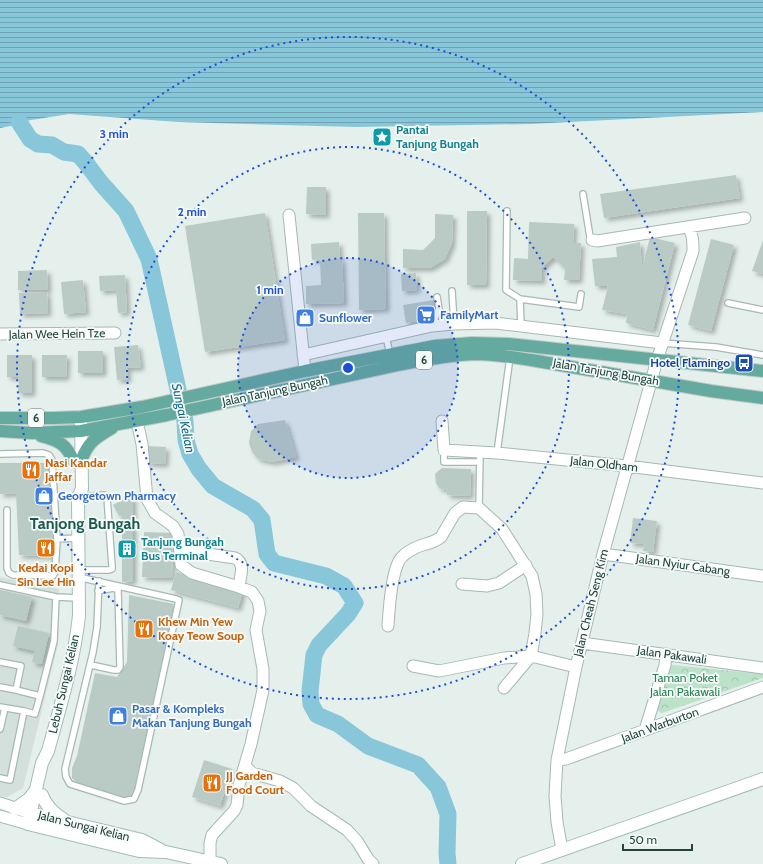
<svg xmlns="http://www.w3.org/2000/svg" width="763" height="864" font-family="Cabin,sans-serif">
<defs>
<pattern id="park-crowns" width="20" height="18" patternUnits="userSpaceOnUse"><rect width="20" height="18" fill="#bce3ca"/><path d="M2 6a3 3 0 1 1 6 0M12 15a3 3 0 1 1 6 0" fill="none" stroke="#a1c4af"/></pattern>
<pattern id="water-rules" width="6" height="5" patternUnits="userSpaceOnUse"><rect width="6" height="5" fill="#88c6da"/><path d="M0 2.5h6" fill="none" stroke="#6fa2b2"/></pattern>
<filter id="shadow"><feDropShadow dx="3.5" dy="3.5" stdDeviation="2" flood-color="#0004"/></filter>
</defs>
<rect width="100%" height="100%" fill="#e5f0ec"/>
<path fill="#d3e0db" d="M0 577 59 589 58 644 23 788 7 797 0 796Z"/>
<path fill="url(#park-crowns)" d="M673 665 763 674V678L662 713 659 712 658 709 670 667Z"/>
<path fill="url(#water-rules)" d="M0 0H763V112L531 124 356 127 178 122 69 114 19 122 11 126 0 128Z"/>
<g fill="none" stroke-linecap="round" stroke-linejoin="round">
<path stroke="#88c6da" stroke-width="17" d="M19 122 30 139 38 144 52 145 64 152 78 154 86 163 101 183 126 211 149 259 185 421 186 440 190 454 199 469 213 486 253 509 262 520 267 554 274 563 326 576 344 586 355 603 348 614 319 645 314 655 310 691 311 704 317 715 338 724 368 746 418 765 438 787 448 814 447 853 448 864"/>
</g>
<path fill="#bacbc5" filter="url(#shadow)" d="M736 175 740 198 604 218 600 194Z
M307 187H326V215L306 214Z
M467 211H487L486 285H467Z
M265 213 285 340 205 352 185 226Z
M358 213H384L386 309 359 310Z
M435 214 453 215 452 243 445 259 430 268H403V249L423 250 435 238Z
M529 222 574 224 573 243H581L579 280H564L565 269 553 257 542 268V281L513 280 514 258 528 259Z
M650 237 675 243 653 330 626 323 627 314 602 310 608 286H595L592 259 617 257 616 247 640 242 642 268Z
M711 239 734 245 711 331 688 325Z
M763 240V274L752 271Z
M339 242 340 258 312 260 311 244Z
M342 259 344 303 306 304V286L321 285 320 260Z
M47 270 48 290H18V271Z
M416 273 417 290 402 291 401 274Z
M125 275 127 312 118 313 116 290 100 291 99 276Z
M83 280 86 312 64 314 61 282Z
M47 292 48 313 20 314 19 293Z
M434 300 436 309H434L428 319 406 323 403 305Z
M138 345 141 367 127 368 128 379 117 380 114 347Z
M78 351H103V373H78Z
M7 355H32V393H18L19 377H7Z
M42 355H67L66 377H42Z
M285 420 296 457 272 462 258 459 252 452 249 443 251 431 258 424Z
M147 446 166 447 165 464 147 463Z
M0 463H49L54 556 19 555 16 493 0 494Z
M442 468 471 469 470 496 447 495 446 490 439 488 436 483 435 474 438 471Z
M133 496V581L122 582V515L119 516 113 505 127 497Z
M633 518 657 521 653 552 643 551 644 544 630 543Z
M144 532 173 533 172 578 142 577Z
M176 572 243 590 238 608 171 590Z
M0 590 32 597 26 621 0 615Z
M129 595 174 604 136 781 131 796 116 797 80 786 72 778V768L77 756 95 673 117 677 127 662Z
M18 626 49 633 42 664 32 662 35 651 13 646Z
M204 760 232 769 220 806 192 797Z"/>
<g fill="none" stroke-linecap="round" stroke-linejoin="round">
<g stroke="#a6b9b4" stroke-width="8">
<path id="lane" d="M583 194 590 237 592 240
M507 211 506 290 520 299 521 326
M452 291 454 324
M520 299 579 307 581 294
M728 303 763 310
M432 326 439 309 437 297
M386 337 390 354
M662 343 716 347 763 355
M444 450V462H480
M497 453 510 357
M0 454 43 453 49 455 52 460 57 539
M479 508 480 452
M7 510V568L9 573 13 575 53 576 55 572 57 539 78 538
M78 570H109L112 569V566L107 497 104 495 78 497
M78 577 176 599 179 600 138 790 134 799 124 801 70 784 66 777 65 769 93 652 97 627 99 581
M0 585 56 597 78 598
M0 662 21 666 16 690 40 696 54 641 56 597
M91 665 114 670H118L120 667 118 590 113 588 98 591
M0 687 16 690
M0 707 24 711 10 780 0 778
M24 711 35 714 40 696
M0 729 5 708"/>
</g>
<g stroke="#a6b9b4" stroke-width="13">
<path id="street" d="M289 215 305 371
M592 240 597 241 745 218
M0 334 115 333
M303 355 432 326 454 324 495 323 662 343
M137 421 142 444 147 499 155 513 173 526 178 534 181 565 192 573 239 587 252 592 258 601 260 611 256 630 263 669V690L251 744 239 785 237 805 234 811 212 835 210 843V862
M442 421 444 450 497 453 627 466 763 483
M180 550 235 558C246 563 240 577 239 587
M603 554 763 576
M462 584 487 586 499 583 526 565
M388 626C389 609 391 576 399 561 402 556 407 552 413 549 421 544 433 544 441 537L455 513 463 507 479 508 502 529 532 576 536 594 537 614 535 633 531 656 504 688
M582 643 763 668
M413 666 439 671 504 658 531 656 576 667
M645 730 665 665 666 654
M557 760 566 759 763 687
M246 767 252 773 280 781 293 788 311 806 347 830 357 841 368 859 373 864
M0 803 24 811
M0 816 28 824
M562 850 557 822 555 796 557 760 576 667 603 554 657 360 693 251C693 241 693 235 688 227"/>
</g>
<g stroke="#a2bdb6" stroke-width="14">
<path id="secondary" d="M81 417 82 489 78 497 79 616C74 662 60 707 48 751L42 763 28 824 139 851 166 852 221 864
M42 795C46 806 53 812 63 819
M15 809 29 799 35 791
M30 813 142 840 161 850
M522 864 763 779"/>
</g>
<g stroke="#c1cbc9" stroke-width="14">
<path id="primary" d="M0 418H53L81 417 142 407 305 371 435 346 472 343 509 344 763 371
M0 431 32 433 81 431 167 415 398 365C423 360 449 355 475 354 494 354 512 357 531 360L711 391 763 398
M41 436C60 441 66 444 74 462
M81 461C88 442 95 438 112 428"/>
</g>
<use href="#lane" stroke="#fff" stroke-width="5.5"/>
<use href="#street" stroke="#fff" stroke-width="11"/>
<use href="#secondary" stroke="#fff" stroke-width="12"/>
<use href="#primary" stroke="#65aa9e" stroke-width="12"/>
</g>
<circle cx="348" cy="368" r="110" fill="#1d4ed8" fill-opacity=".12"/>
<g fill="none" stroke="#1d4ed8" stroke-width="2" stroke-dasharray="2 4">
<circle cx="348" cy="368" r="110"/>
<circle cx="348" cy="368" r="221"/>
<circle cx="348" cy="368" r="331"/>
</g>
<defs>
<g id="sight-square" transform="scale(1)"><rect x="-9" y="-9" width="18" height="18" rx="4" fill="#0f9aa8" stroke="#f6fbf9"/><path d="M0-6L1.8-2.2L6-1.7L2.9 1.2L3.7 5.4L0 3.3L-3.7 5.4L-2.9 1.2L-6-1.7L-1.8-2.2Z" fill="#fff"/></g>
<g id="supermarket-square" transform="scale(1)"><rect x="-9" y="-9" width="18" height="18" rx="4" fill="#3f7fe0" stroke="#f6fbf9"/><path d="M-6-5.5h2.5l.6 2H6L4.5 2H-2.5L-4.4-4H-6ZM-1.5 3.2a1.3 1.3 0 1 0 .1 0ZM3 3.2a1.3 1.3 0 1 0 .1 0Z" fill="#fff"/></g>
<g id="shop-square" transform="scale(1)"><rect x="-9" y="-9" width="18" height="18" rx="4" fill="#3f7fe0" stroke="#f6fbf9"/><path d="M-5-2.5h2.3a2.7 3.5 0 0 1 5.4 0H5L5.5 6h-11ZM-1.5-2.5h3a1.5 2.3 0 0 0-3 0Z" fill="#fff"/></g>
<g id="bus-square" transform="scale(1)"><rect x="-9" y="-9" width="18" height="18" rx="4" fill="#1a4fb4" stroke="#f6fbf9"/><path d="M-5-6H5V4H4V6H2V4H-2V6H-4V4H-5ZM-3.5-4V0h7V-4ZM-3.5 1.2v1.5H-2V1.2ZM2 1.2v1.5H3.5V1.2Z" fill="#fff"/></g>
<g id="restaurant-square" transform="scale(1)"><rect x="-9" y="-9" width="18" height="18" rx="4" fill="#e8710a" stroke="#f6fbf9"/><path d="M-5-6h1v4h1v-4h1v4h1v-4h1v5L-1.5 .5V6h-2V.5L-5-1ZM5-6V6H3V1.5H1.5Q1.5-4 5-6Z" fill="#fff"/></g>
<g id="building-square" transform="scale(1)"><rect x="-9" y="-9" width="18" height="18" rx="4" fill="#0f9aa8" stroke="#f6fbf9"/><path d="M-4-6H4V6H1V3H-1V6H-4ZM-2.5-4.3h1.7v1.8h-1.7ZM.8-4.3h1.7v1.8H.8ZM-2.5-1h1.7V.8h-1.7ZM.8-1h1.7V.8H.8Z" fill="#fff"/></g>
</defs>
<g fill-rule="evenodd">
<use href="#sight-square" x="382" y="137"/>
<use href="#supermarket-square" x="426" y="315"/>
<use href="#shop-square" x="305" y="318"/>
<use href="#bus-square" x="744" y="363"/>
<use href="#restaurant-square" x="31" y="470"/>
<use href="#shop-square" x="44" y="496"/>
<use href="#restaurant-square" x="46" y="548"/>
<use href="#building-square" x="127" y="549"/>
<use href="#restaurant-square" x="144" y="629"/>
<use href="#shop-square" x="118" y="716"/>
<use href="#restaurant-square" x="212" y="783"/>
</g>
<g text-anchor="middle" stroke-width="3.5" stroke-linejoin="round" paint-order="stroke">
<g fill="#f6fbf9" stroke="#617b76" stroke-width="1">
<rect x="416" y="351" width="16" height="18" rx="3"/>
<rect x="28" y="409" width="16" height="18" rx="3"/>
</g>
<g font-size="11" font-weight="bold" fill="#21443e">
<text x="424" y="364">6</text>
<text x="36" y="422">6</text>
</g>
<g font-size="12" font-weight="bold" fill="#0d838f" stroke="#f6fbf9" text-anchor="start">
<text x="396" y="134">Pantai<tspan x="396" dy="14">Tanjung Bungah</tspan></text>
<text x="141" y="546">Tanjung Bungah<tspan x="141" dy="14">Bus Terminal</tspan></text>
</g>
<g font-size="12" font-weight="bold" fill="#366cbe" stroke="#f6fbf9" text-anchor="start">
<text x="440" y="319">FamilyMart</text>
<text x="319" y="322">Sunflower</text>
<text x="58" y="500">Georgetown Pharmacy</text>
<text x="132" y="713">Pasar &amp; Kompleks<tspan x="132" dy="14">Makan Tanjung Bungah</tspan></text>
</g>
<g font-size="12" fill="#21443e" stroke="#f6fbf9">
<text transform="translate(57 334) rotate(-1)" y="4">Jalan Wee Hein Tze</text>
<text transform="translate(606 372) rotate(10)" y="4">Jalan Tanjung Bungah</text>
<text transform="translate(275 391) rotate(-12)" y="4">Jalan Tanjung Bungah</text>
<text transform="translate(604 464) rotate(6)" y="4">Jalan Oldham</text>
<text transform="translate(683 565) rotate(8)" y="4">Jalan Nyiur Cabang</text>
<text transform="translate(591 603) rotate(-76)" y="4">Jalan Cheah Seng Kim</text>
<text transform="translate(672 655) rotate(8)" y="4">Jalan Pakawali</text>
<text transform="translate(64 684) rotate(-77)" y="4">Lebuh Sungai Kelian</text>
<text transform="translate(660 725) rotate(-20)" y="4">Jalan Warburton</text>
<text transform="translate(84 826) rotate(14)" y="4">Jalan Sungai Kelian</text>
</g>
<g font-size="12" font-weight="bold" fill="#164399" stroke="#f6fbf9" text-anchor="end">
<text x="730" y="367">Hotel Flamingo</text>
</g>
<g font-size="12" font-weight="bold" fill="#c56008" stroke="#f6fbf9" text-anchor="start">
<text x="45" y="467">Nasi Kandar<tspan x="45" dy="14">Jaffar</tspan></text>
<text x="46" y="572" text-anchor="middle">Kedai Kopi<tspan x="46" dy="14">Sin Lee Hin</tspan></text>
<text x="158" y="626">Khew Min Yew<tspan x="158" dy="14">Koay Teow Soup</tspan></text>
<text x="226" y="780">JJ Garden<tspan x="226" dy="14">Food Court</tspan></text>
</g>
<g font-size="12" fill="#278051" stroke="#f6fbf9">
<text x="685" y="682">Taman Poket<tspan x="685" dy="14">Jalan Pakawali</tspan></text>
</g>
<g font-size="13" font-style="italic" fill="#146b88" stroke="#f6fbf9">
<text transform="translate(184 418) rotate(78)" y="5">Sungai Kelian</text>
</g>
<g font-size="16" font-weight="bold" fill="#1a594f" stroke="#f6fbf9">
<text x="85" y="529">Tanjong Bungah</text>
</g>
</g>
<circle cx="348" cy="368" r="6" fill="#1d4ed8" stroke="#f6fbf9" stroke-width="2"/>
<g font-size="12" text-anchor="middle" font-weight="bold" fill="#1d4ed8" stroke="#f6fbf9" stroke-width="3.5" stroke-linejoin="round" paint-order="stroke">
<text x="114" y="138">3 min</text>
<text x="192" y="216">2 min</text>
<text x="270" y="294">1 min</text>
</g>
<path d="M623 844v6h69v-6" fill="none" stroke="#21443e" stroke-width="2"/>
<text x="629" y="844" font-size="12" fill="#21443e" stroke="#f6fbf9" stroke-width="3" paint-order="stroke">50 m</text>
</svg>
